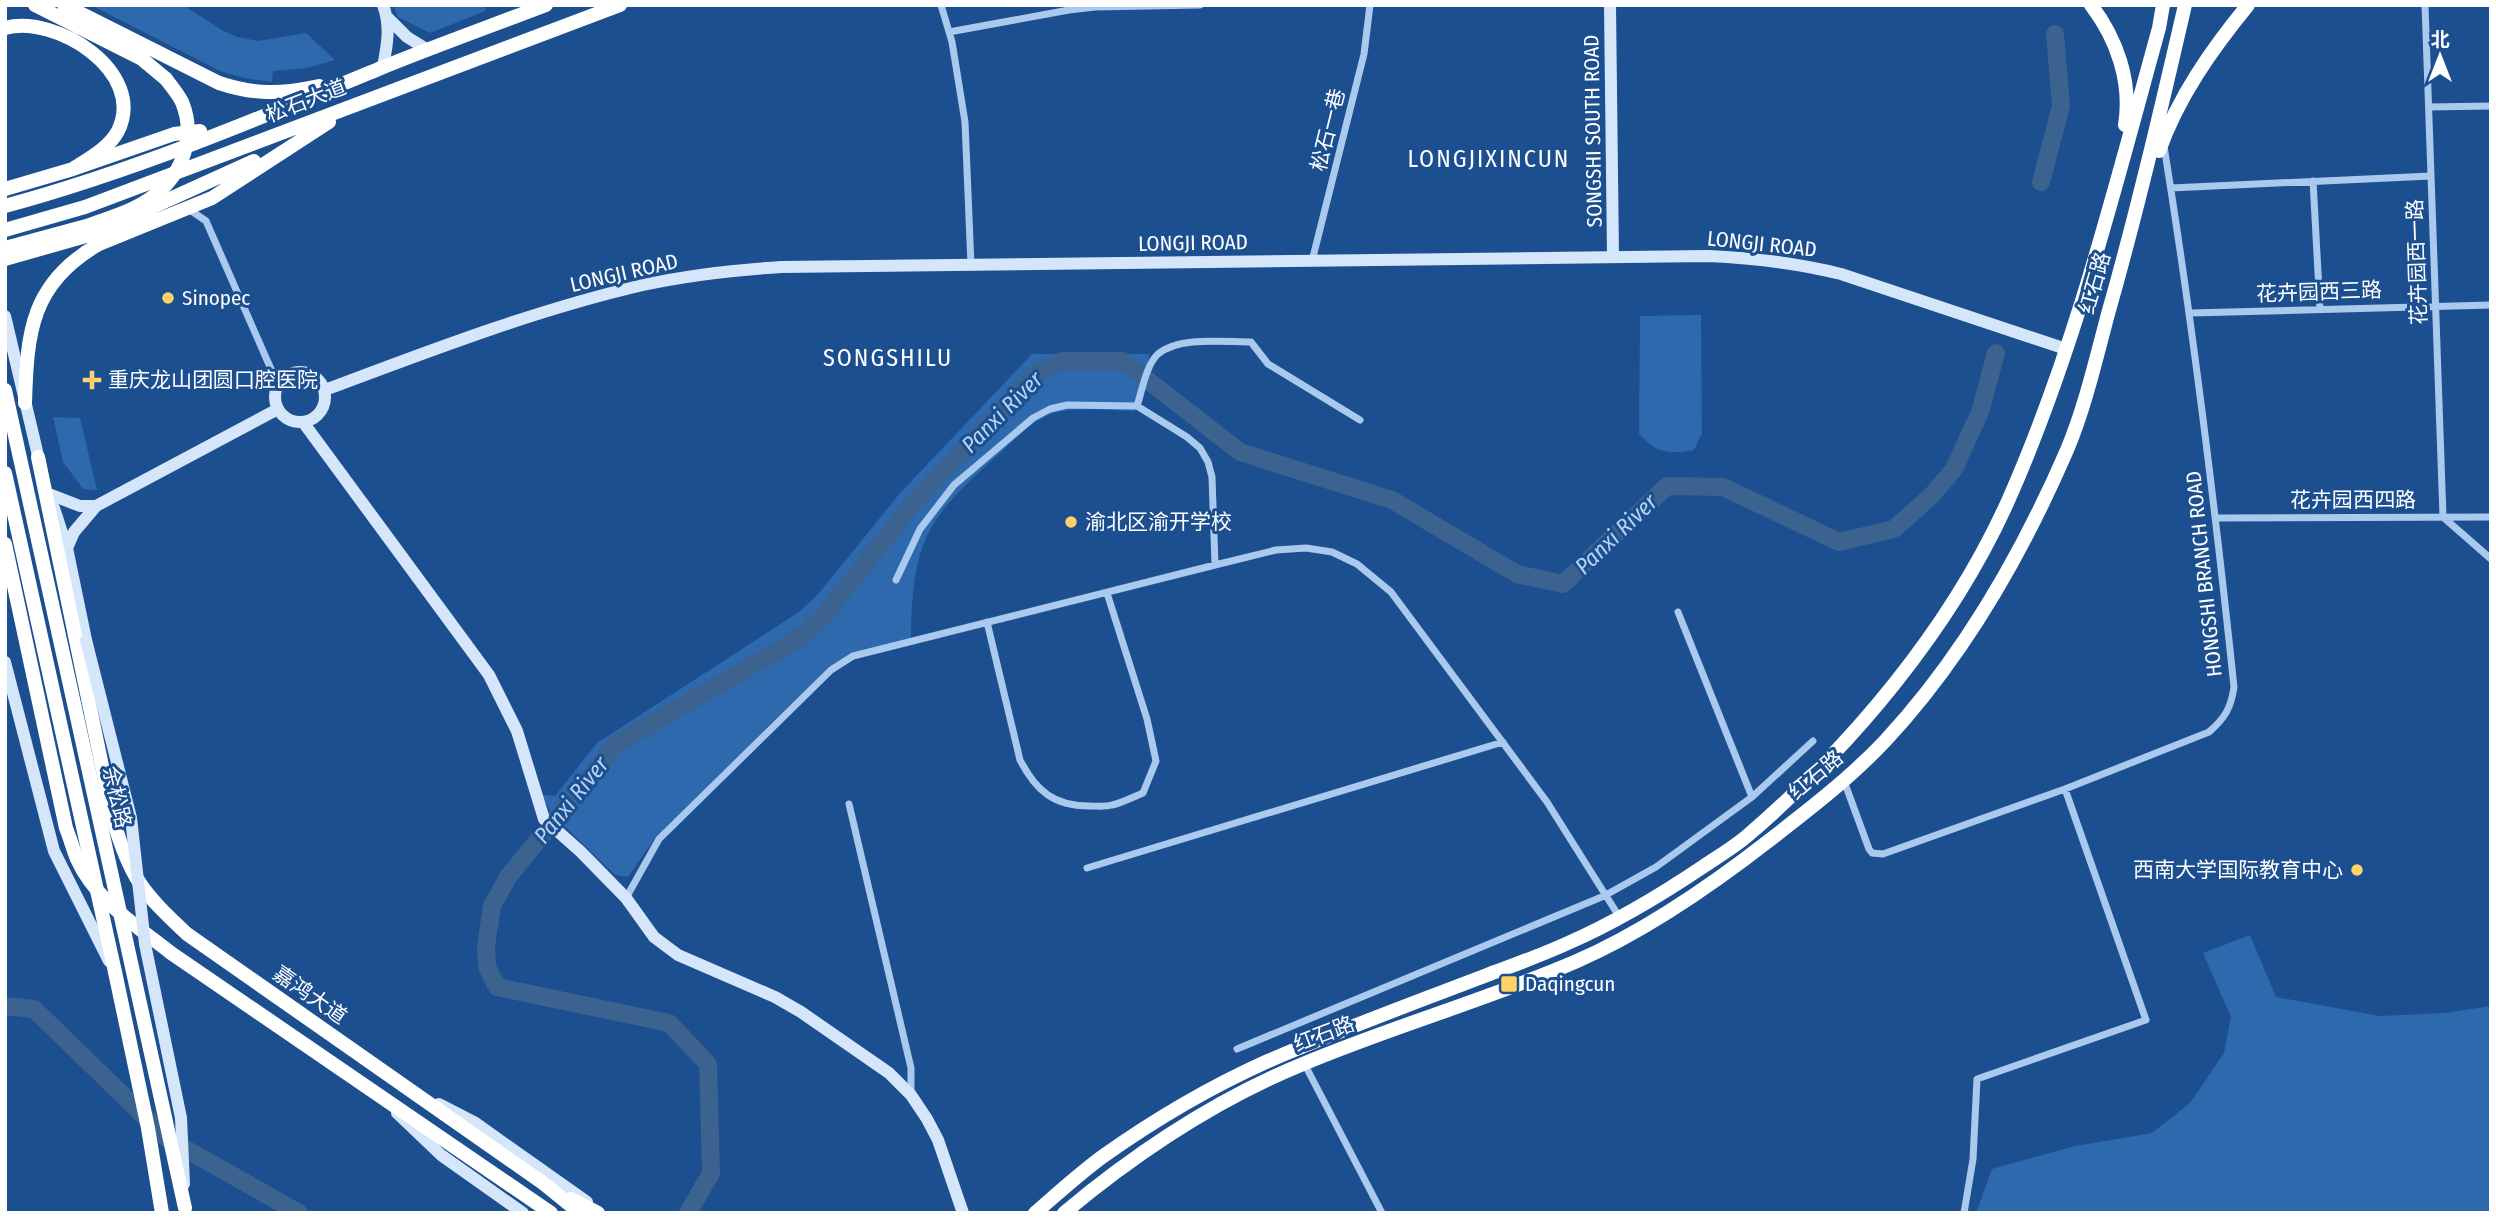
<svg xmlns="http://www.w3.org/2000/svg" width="2496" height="1218" font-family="'Fira Sans Condensed','Noto Sans SC',sans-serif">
<rect width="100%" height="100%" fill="#1b4f8f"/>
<path fill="#2e69ad" d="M91 5H183L222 30 237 37 258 41 306 33 335 60 307 68 273 71 272 82 244 78 220 71Z
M393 5H486L485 11 430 33 398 17Z
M1701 315 1702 433 1694 450C1669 455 1656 453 1639 434L1640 316Z
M1032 354H1150L1134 411C1109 411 1079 406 1054 413 1033 419 1015 440 999 454 927 518 912 540 911 638L854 652 828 668 655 838 628 877 615 875 551 813 542 795 555 796 597 743 799 612 819 593 901 492Z
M53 417 80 418 97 490 83 489 63 462Z
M2250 935 2276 997 2380 1016 2444 1013 2491 1006V1213H1976L1992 1169 2075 1146 2152 1133 2190 1103 2224 1053 2231 1017 2203 953Z"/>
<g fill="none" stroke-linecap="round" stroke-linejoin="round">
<path stroke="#3c6290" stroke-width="18" d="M2041 182 2061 106 2055 34
M5 1006 34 1009 168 1139 299 1213
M688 1213 711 1173 708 1064 669 1023 497 987 487 967 486 946 492 906 508 877 616 744 798 639 824 615 920 495 1039 372 1062 361H1123L1240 452 1392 500 1517 574 1563 584 1667 486 1723 487 1839 542 1894 529 1932 495 1954 469 1980 412 1996 353"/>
<path stroke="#a9c9ee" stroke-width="7" d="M941 5 952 42 965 122 971 265
M2425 5 2443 517 2491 559
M949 32 1069 10 1095 7 1200 5
M2429 107 2491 106
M2313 181 2320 309
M2171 188 2431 176
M190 210 206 221 278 385
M1312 261 1364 54 1370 5
M2191 313 2491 305
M1137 406C1142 391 1146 365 1158 354 1179 336 1224 342 1251 342L1268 364 1360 420
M2216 518 2491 517
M896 580 920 529 954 485 1033 418 1050 409 1067 405 1137 406 1187 437 1200 448 1208 462 1212 477 1215 565
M1678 612 1752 797
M987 622 1020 760C1036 791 1054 806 1089 806 1097 806 1105 807 1112 805 1122 803 1133 797 1143 793L1156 761 1147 719 1107 593
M1844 781 1869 849 1872 853 1883 854 2065 789 2209 732C2225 718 2231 708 2234 687 2215 506 2193 326 2164 146
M849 804 911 1068V1094
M1087 868 1503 742
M626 898 659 839 831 670 853 656 1215 565 1276 550 1306 548 1332 552 1357 564 1391 592 1547 802 1620 918
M1237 1049 1604 896 1656 867 1752 797 1813 741
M1304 1063 1382 1213
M1964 1213 1973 1159 1977 1079 2146 1020 2065 789"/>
<path stroke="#d6e6fa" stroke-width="12" d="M1610 5 1613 257
M388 18 407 37 428 50
M383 67C387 46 391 26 383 5
M5 316 40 464
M275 397a25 25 0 1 1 50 0a25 25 0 1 1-50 0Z
M325 390C429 351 535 310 643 285 689 275 734 270 781 267L1708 256C1754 258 1797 263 1841 274L2066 349
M303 422 489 675 517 731 544 819 581 852 626 898 654 937 678 955 775 997 801 1012 889 1073 911 1095 927 1119 938 1140 963 1213
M49 494 80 506H96L74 532 67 548
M96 506 278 409
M54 508 67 548 86 640
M5 662 54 851 109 961
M439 1104 474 1122 587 1202
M397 1113 441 1155 523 1213"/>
<path stroke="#fff" stroke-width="14" d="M35 5 142 59 166 79
M64 5 219 83C255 95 282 94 319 86
M2091 5C2117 39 2132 82 2125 125
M5 28C56 14 147 72 118 131 109 148 88 159 73 169
M2159 151C2178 97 2212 49 2248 5
M5 189 73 169 174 134 200 131
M5 206C134 171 258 119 381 68 435 46 491 26 546 5
M5 230 85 207 620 5
M5 248 90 225
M5 259 93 234 254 161
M25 403C27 332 31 283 99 244L212 198 329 122
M38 457 113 819C130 878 143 893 187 934L543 1183 580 1213
M5 544 66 828C70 838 73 849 77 859 95 900 137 926 171 953L551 1213
M115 972 148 1128 162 1213
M571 1199 598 1213
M1035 1213C1057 1194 1079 1174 1102 1157 1154 1120 1210 1087 1268 1061 1340 1030 1414 1003 1487 975 1514 965 1542 955 1568 943 1616 922 1661 895 1704 866 1719 856 1734 847 1747 836 1852 746 1951 628 2008 501 2075 350 2115 187 2159 28L2163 5
M1064 1213C1137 1152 1215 1100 1303 1064 1393 1026 1487 1000 1577 961 1646 931 1712 885 1771 839 1811 808 1850 778 1885 741 1963 657 2022 554 2067 450 2085 407 2096 359 2108 314 2137 212 2161 109 2185 5"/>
<path stroke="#d6e6fa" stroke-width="12" d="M86 640 131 818 145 944 181 1118 184 1184"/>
<path stroke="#fff" stroke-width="14" d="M90 225C111 217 137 210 155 195 183 173 196 136 182 102 178 94 171 86 166 79
M5 390 185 1208
M5 473 115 972"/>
</g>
<g fill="#ffd166" stroke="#1b4f8f" stroke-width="2.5">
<circle cx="168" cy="298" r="7"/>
<path d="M88.5 369.5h7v7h7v7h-7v7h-7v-7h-7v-7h7z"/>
<circle cx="1071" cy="522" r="7"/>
<circle cx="2357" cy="870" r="7"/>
<rect x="1500" y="975" width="18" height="18" rx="3.5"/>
</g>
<g text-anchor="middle" stroke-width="6" stroke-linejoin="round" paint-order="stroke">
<g font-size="21" fill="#fff" stroke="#1b4f8f">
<text transform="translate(306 101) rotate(-21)" y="7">松石大道</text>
<text transform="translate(1328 130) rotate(-76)" y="7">松石一巷</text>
<text transform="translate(1593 131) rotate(-91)" y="7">SONGSHI SOUTH ROAD</text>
<text transform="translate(1193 243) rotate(-1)" y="7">LONGJI ROAD</text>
<text transform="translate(1762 244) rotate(6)" y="7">LONGJI ROAD</text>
<text transform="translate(2417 262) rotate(-92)" y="7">花卉园西一路</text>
<text transform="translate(624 273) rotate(-13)" y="7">LONGJI ROAD</text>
<text transform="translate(2095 283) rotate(-74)" y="7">红石路</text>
<text transform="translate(2319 292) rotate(-2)" y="7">花卉园西三路</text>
<text x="2353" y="507">花卉园西四路</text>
<text transform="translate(2204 574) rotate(-96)" y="7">HONGSHI BRANCH ROAD</text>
<text transform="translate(1816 775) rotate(-40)" y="7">红石路</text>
<text transform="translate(117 797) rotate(77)" y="7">余松路</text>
<text transform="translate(310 995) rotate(35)" y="7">嘉鸿大道</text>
<text transform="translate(1324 1034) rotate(-21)" y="7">红石路</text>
</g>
<g font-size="21" fill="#fff" stroke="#1b4f8f" text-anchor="start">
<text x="182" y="305">Sinopec</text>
<text x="108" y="387">重庆龙山团圆口腔医院</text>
<text x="1085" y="529">渝北区渝开学校</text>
<text x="2343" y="877" text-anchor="end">西南大学国际教育中心</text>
<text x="1525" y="991">Daqingcun</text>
</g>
<g font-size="23" font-style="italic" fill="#b5d3f5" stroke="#1b4f8f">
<text transform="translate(1002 412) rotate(-45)" y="8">Panxi River</text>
<text transform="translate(1616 534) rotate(-44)" y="8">Panxi River</text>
<text transform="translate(571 800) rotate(-51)" y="8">Panxi River</text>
</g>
<g font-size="24" letter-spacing="2" fill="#fff" stroke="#1b4f8f">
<text x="1489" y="167">LONGJIXINCUN</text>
<text x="888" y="366">SONGSHILU</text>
</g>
</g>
<rect width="2496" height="1218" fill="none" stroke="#ffffff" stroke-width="14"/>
<g transform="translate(2440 56)" stroke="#1b4f8f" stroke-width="5" paint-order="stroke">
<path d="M0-5L12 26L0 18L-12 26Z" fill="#ffffff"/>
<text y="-10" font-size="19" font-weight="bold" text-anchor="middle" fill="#ffffff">北</text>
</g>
</svg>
